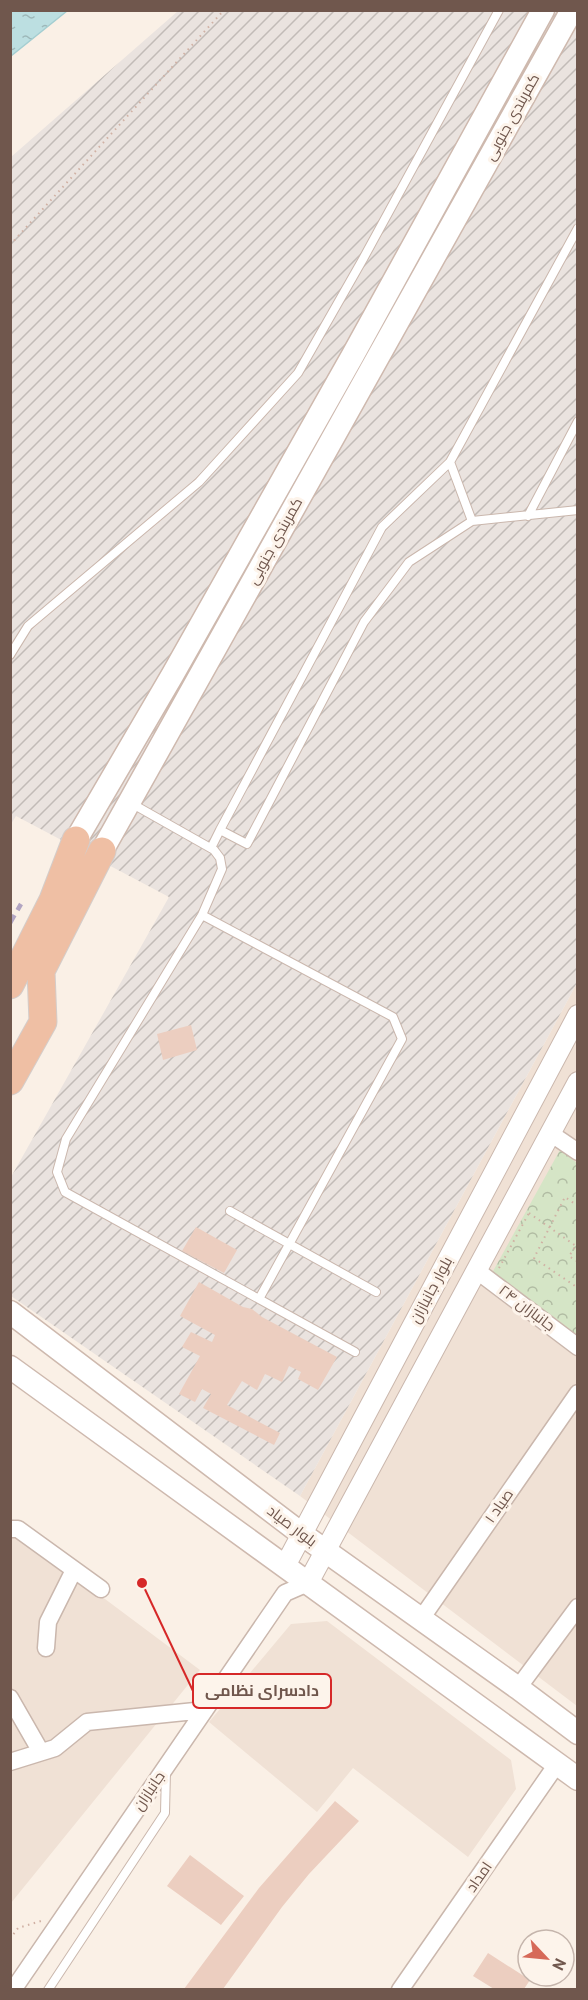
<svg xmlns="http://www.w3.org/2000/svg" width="588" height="2000" font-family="'PT Sans',Cairo,sans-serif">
<defs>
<pattern id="industrial-furrows" width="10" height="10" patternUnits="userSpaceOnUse" patternTransform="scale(1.5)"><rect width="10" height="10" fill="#eae3df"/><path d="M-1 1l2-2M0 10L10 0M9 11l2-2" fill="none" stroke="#c2bbb7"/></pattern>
<pattern id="forest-crowns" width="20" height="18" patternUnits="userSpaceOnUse" patternTransform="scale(1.5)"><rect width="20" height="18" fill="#d5e5c6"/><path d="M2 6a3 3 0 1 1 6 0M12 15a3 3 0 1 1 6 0" fill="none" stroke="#b1bca3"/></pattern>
<pattern id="water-ripples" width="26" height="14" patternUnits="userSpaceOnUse" patternTransform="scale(1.5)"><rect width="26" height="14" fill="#bcdfe1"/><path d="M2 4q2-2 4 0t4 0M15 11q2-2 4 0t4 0" fill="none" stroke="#9db8b9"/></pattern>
</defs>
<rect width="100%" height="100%" fill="#faf0e6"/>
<path fill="#f0e1d5" d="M577 983V1706L300 1496Z
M10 1528 200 1670 11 1903H10Z
M327 1621 511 1760 516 1789 468 1857 353 1768 317 1812 209 1722 291 1624Z"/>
<path fill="url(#industrial-furrows)" d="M178 11H577V983L300 1496 11 1296V1177L169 897 16 816 11 824V157Z"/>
<path fill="url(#forest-crowns)" d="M560 1150 577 1163V1335L492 1273Z"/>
<path fill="url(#water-ripples)" stroke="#a4ced1" stroke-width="1.5" d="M11 10H67V11L11 56Z"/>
<path fill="#eccec0" d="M191 1025 197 1050 163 1060 157 1034Z
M196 1227 237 1250 224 1273 182 1251Z
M199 1282 243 1307 252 1309 262 1317 337 1357 318 1390 298 1379 301 1372 289 1366 282 1382 265 1374 257 1390 242 1381 227 1405 280 1433 274 1445 203 1408 211 1394 202 1389 195 1402 179 1394 200 1356 182 1347 191 1332 212 1342 215 1335 180 1316Z
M335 1801 359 1821 309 1874 282 1907 223 1989H184L259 1888Z
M190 1855 244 1896 221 1925 167 1886Z
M488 1953 530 1980 524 1989H494L473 1976Z"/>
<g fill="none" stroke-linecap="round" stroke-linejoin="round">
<g stroke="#cab7ad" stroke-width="10">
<path id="service" d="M578 228 450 462 472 521 578 510
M450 462 382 527 220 830 247 844 364 622 409 562 472 521
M528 516 578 421
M10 655 28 626 199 482 298 373 363 259 499 10
M129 802 214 850 220 858 222 869 202 915 66 1139 57 1172 65 1192 355 1352
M211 848 220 830
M202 915 393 1017 402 1039 259 1299
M230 1211 376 1292
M48 1990 165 1813 166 1771"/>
</g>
<g stroke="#cab7ad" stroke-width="19">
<path id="minor" d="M550 1133 578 1152
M476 1270 578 1347
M10 1529H18L101 1589
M421 1619 578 1393
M46 1648 48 1622 74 1570
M518 1688 578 1607
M10 1698 41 1752
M10 1762 55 1748 87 1722 205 1710
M13 1990 285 1593 308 1583
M400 1990 557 1764"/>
</g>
<g stroke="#cab7ad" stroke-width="22">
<path id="tertiary" d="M285 1566 578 1015
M308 1583 578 1082"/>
</g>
<g stroke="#ceb9ae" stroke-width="25">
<path id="secondary" d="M76 840 173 674 353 355 543 10
M102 851 572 10
M10 1312 303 1535 518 1688 578 1733
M10 1367 578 1779"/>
</g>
<g stroke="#d4cdca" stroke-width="29">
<path id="trunk" d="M10 985 53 900 76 840
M10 1081 43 1022 41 971 102 851"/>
</g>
<path stroke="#d0b1a4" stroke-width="2" stroke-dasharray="1.5 4.5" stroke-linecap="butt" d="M10 245 224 10
M578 1206 565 1197 534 1258 578 1288
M529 1213 576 1246
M578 1243 569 1256 578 1262
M499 1268 529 1213
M10 1939 18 1928 41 1921"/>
<use href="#service" stroke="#fff" stroke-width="8"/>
<use href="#minor" stroke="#fff" stroke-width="16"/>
<use href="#tertiary" stroke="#fff" stroke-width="20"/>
<use href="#secondary" stroke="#fff" stroke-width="22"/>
<use href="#trunk" stroke="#efbfa4" stroke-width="27"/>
<path stroke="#b2a5c2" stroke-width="4.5" stroke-dasharray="9 6" stroke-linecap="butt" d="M10 923 21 904"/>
</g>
<g text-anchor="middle" stroke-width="6" stroke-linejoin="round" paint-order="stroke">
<g font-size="15" fill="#70574d" stroke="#fdf4eb">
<text transform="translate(512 117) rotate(-61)" y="5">کمربندی جنوبی</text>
<text transform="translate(275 541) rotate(-61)" y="5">کمربندی جنوبی</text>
<text transform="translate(431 1290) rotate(-62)" y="5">بلوار جانبازان</text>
<text transform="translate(527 1308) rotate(37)" y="5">جانبازان ۲۴</text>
<text transform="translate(499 1506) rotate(-55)" y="5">صیاد ۱</text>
<text transform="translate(292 1526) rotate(37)" y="5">بلوار صیاد</text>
<text transform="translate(149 1791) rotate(-56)" y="5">جانبازان</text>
<text transform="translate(479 1877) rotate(-55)" y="5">امداد</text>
</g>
</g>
<path fill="none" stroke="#d62828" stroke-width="2" d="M142 1583L193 1691"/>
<circle fill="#d62828" stroke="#fdf4eb" stroke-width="2" cx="142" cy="1583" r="6"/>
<rect fill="#fdf4eb" stroke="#d62828" stroke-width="2" x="193" y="1674" width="138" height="34" rx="6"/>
<g font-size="16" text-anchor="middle" font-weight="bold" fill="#70574d">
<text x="262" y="1696">دادسرای نظامی</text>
</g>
<rect width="588" height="2000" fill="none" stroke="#70574d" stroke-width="24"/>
<g transform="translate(546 1958) rotate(116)"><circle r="28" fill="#fdf4eb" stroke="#c5b5ac" stroke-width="1.5"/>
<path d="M0-4.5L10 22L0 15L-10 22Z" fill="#d66958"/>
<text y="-9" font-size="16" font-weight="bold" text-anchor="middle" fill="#70574d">N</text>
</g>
</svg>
